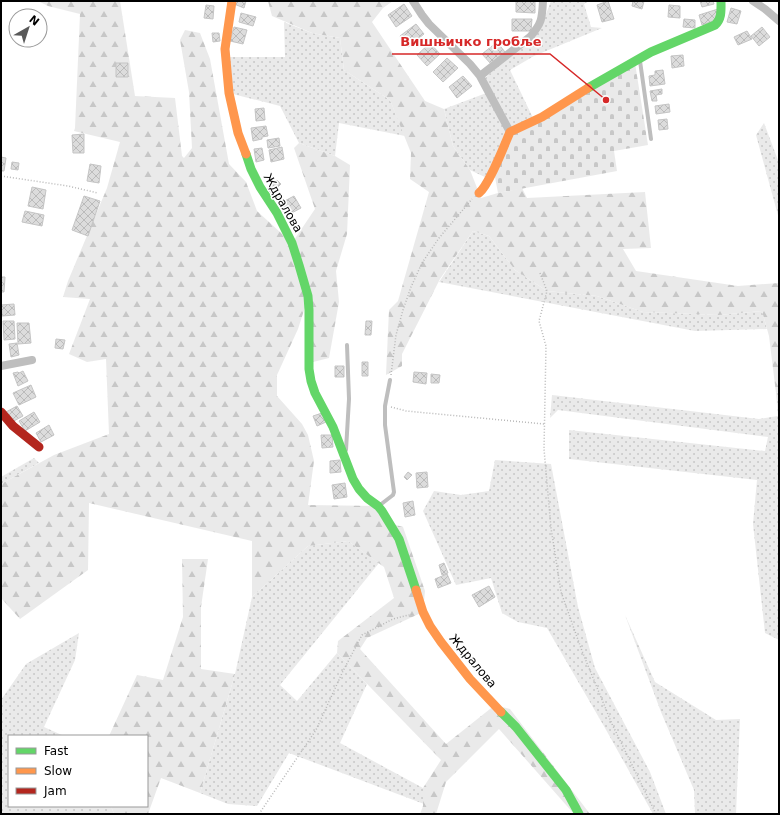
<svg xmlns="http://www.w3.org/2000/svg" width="780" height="815" font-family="'DejaVu Sans',sans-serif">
<defs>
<pattern id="grass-dots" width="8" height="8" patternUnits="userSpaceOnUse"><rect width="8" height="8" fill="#eaeaea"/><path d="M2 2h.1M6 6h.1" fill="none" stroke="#c7c7c7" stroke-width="1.8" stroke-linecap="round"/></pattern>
<pattern id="forest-firs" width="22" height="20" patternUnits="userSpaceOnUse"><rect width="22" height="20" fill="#eaeaea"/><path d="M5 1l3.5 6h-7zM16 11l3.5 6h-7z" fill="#c7c7c7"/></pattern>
<pattern id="cemetery-stones" width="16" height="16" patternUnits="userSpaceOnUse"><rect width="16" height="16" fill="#eaeaea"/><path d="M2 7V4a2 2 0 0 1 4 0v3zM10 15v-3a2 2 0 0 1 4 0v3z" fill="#c7c7c7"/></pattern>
<pattern id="building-cross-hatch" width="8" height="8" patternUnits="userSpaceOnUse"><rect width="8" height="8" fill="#dcdcdc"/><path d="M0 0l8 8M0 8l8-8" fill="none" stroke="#bbb"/></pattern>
</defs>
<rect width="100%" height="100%" fill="#fff"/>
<path fill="url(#grass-dots)" d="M551 1H589L584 4 591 27 602 28 534 56 510 70 534 120 489 179 470 170 453 146 444 109 489 92 483 80 530 37 546 14Z
M284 22 312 33 340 38 344 70 390 100 405 136 339 123 335 156 299 143 280 106 229 93 226 57H285Z
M764 123 779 163V219L756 135Z
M473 231 489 236 515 270 547 291 597 296 643 312 719 315 762 311 767 329 695 331 439 282Z
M779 392V640L765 633 753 524 757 480 569 459V430L765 451 768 437 558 410 550 418 552 395 759 419 778 416 776 393Z
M34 458 39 463 1 484V477Z
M495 460 551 464 578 607 595 668 650 772 666 814H653L605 728 547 628 518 622 502 613 491 578 456 585 423 511 434 491 461 495 489 491Z
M348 541 379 563 280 685 297 701 337 653 367 684 340 743 423 788 424 804 289 753 257 806 228 804 200 793 235 674 252 597 308 546Z
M625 615 655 682 716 720 740 719 736 814H695L694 790 661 712Z
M79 633 75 660 44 727 64 736H9V806H111L114 814H1V700L26 664Z"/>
<path fill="url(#forest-firs)" d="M38 1H120L135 96 175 98 182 156 184 158 192 148 189 92 180 40 185 30 200 33 210 59 229 164 246 182 257 211 292 243 315 209 294 148 299 143 335 156 350 165 347 234 336 271 339 302 329 358 309 363 308 298 298 329 277 375V396L302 424 308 435 314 461 308 505 378 506 389 523 403 527 425 591 423 612 367 638 360 649 446 744 495 705 510 709 590 814H574L499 729 446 782 436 814H420L423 806V788L441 760 337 653 338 641 394 598 384 567 348 541 308 546 252 597V541L89 503 88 570 20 619 1 598V484L54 455 109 434 106 359 87 362 69 354 90 299 63 297 68 281 107 188 120 142 74 131 75 128 80 14 48 6Z
M268 1H393L383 8 372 22 425 101 444 109 453 146 470 170 481 198 498 193 522 188 527 198 645 192 651 248 623 249 636 271 738 286 779 283V392L776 393 769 336 762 311 719 315 643 312 597 296 547 291 515 270 489 236 473 231 440 279 402 354V366L386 375 389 310 398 301 429 192 410 179 411 153 390 100 344 70 340 38 312 33 272 16Z
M182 559H208L201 607V669L235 674 200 793 161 778 148 814H114L111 806H147V736H109L137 675 163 680 183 617Z"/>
<path fill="url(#cemetery-stones)" d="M635 63 648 145 614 151 617 171 498 193 494 172 509 136Z"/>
<path fill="url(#building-cross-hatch)" stroke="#c5c5c5" d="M235 1H246L244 8 234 4Z
M516 1H535V13L516 12Z
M608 1 614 19 602 22 597 5Z
M633 1H644L642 9 632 6Z
M700 1H713L714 4 702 7Z
M404 4 412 16 396 27 388 15Z
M206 5 214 6 213 19 204 18Z
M669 5 680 6V18L668 17Z
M731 8 741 11 737 24 727 22Z
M718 9 716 20 702 25 699 15Z
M241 13 256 17 253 26 239 22Z
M512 19H532L531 31H512Z
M684 19 695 20V28L683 27Z
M416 24 424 34 408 47 400 36Z
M234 27 247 30 243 44 230 41Z
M762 27 770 37 759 46 751 36Z
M747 31 752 39 738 45 734 37Z
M212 33H219L220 41 213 42Z
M497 42 505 52 491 64 482 54Z
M430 43 440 54 427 66 417 55Z
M683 55 684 66 672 68 671 56Z
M447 58 458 68 443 82 433 72Z
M116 63H128V77H116Z
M663 70 665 84 650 86 649 76 655 75V71Z
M463 76 472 86 457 98 449 87Z
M662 89V94L656 95 657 101H652L650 91Z
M669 104 670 112 656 114 655 106Z
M264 108 265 120 256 121 255 109Z
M667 119 668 129 659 130 658 120Z
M266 126 268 136 262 137V139L253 141 251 128Z
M84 134V153H73L72 135Z
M279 138 280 146 268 148 267 140Z
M282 147 284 159 271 162 269 150Z
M262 148 264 160 256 162 254 149Z
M1 157 6 158 4 171H1Z
M12 162 19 163 18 170 11 169Z
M90 164 101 166 99 183 87 181Z
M277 180 281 184 276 189 281 195 278 199 267 189Z
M32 187 46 190 43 209 28 206Z
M84 196 100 201 88 236 72 230Z
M294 196 301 208 286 216 279 204Z
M25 211 44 215 42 226 22 222Z
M1 277H5L4 292H1Z
M14 304 15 315 2 316 1 305Z
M3 321H14L15 339 4 340Z
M366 321H372L371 335H365Z
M17 323H29L31 343 18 344Z
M56 339 65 340 63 349 55 348Z
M17 343 19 355 11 357 9 344Z
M362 362H368V376H362Z
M335 366H344V377H335Z
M23 371 28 381 18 386 13 373 18 372 19 373Z
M414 372 427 373 426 384 413 382Z
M431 374 440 375 439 383H431Z
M31 385 36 397 19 405 13 393Z
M17 406 23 416 12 422 6 412Z
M34 412 40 422 25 431 19 421Z
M322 413 326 422 317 426 313 416Z
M49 425 54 435 41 442 36 433Z
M321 435H332L333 447 322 448Z
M340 460 341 472 330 473V461Z
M408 472 412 475 407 480 404 477Z
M427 472 428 487 417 488 416 473Z
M345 483 347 497 334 499 332 485Z
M413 501 415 515 405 517 403 503Z
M444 563 448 573 442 575 439 565Z
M447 574 451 583 438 588 435 579Z
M489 586 495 597 479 607 472 595Z"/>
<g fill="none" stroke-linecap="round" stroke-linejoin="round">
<path stroke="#b8b8b8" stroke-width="1.5" stroke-dasharray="1 2" stroke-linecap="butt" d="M1 176 68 186 98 193
M540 273 547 291 539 321 546 346 544 449 551 528 561 592 582 651 612 724 656 814
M391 375 396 335 403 310 411 287 422 263 439 238 472 199
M391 407 406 411 544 424
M259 814 316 730 343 671 362 635 393 619 413 614"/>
<path stroke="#bebebe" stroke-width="4" d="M640 61 651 139
M346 450 349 399 347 345
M380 505 393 495 394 492 385 425V406L390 380"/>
<path stroke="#bebebe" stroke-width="8" d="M413 1 422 15 429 24 470 64 480 76 510 132
M753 1 765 9 779 21
M480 76 530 37C542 23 542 19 543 1
M1 366 32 360"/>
<path stroke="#63d668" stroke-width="9" d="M588 88 651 52 715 25C722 19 721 10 721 1
M246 154 251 169 260 187 277 213 292 243 299 265 308 296 309 310V369L311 381 315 393 333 427 353 479 359 489 367 498 378 506 382 511 399 539 416 590
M501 712 516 727 566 790 579 814"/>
<path stroke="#ff974d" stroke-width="9" d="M232 1 225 49 229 93 238 133 246 154
M479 193C489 185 504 146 510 132L542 117 588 88
M416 590 423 612 430 626 441 642 470 679 501 712"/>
<path stroke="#b3261e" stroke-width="9" d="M1 412 13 426 39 447"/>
</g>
<g text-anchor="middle" stroke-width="3" stroke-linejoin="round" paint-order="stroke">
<g font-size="12" fill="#000" stroke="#fff">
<text transform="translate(283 203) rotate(60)" y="4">Ждралова</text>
<text transform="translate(473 661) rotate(50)" y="4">Ждралова</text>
</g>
</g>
<path fill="none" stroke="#d62828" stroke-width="1.5" d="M606 100L550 54H392"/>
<circle fill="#d62828" stroke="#fff" stroke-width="1.5" cx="606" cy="100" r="4"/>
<g font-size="13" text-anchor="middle" font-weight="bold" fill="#d62828" stroke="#fff" stroke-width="3" stroke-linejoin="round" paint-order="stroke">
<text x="471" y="46">Вишњичко гробље</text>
</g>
<rect width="780" height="815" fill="none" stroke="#000000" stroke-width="4"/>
<rect x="8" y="735" width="140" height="72" fill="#ffffff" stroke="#999999"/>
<rect x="16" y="748" width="20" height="6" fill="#63d668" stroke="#999999"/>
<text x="44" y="755" font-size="12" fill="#000000">Fast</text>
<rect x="16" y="768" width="20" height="6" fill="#ff974d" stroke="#999999"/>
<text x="44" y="775" font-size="12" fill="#000000">Slow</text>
<rect x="16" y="788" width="20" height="6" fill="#b3261e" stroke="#999999"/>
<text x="44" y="795" font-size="12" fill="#000000">Jam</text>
<g transform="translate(28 28) rotate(39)"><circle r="19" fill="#ffffff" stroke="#999999"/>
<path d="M0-3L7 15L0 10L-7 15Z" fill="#595959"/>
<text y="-6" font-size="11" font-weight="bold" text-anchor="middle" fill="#000000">N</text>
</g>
</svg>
